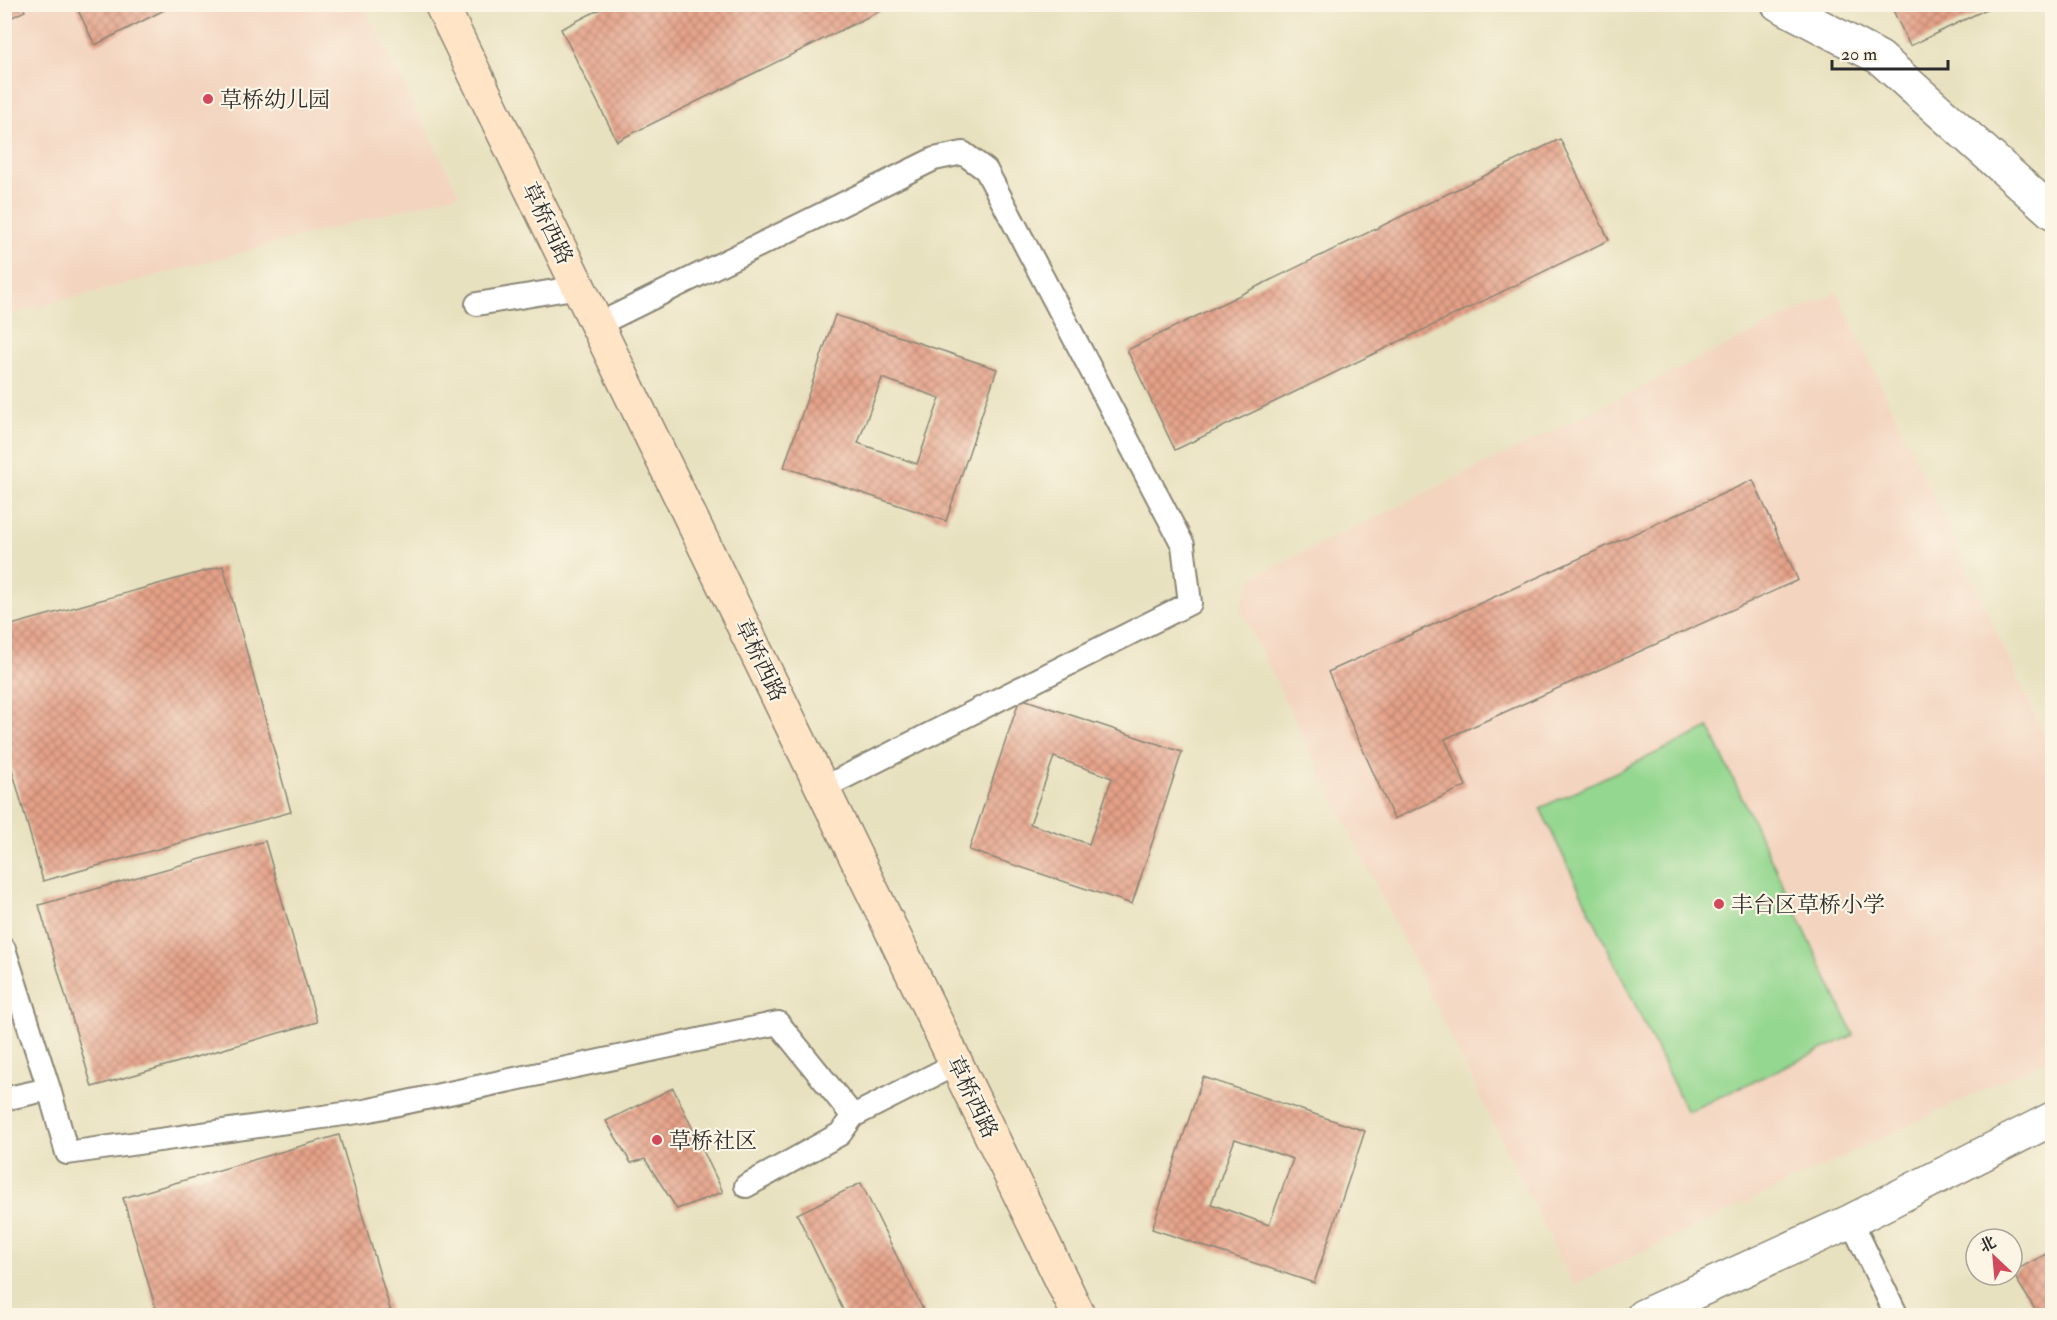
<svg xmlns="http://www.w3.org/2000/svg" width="2057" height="1320" font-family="'IM FELL Double Pica','Noto Serif SC',serif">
<defs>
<pattern id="building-cross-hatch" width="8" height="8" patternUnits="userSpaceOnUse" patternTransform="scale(1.5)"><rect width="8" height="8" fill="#e5a188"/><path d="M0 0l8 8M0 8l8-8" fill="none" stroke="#ba836f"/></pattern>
</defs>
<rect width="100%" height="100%" fill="#fcf5e5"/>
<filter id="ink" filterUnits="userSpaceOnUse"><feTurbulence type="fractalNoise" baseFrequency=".0167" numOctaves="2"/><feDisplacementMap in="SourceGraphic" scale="12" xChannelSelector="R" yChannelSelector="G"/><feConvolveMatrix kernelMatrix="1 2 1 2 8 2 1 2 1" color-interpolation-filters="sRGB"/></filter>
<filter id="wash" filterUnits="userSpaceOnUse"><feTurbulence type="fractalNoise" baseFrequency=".008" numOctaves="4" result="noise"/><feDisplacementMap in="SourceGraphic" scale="24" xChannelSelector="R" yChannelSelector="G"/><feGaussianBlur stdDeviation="1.35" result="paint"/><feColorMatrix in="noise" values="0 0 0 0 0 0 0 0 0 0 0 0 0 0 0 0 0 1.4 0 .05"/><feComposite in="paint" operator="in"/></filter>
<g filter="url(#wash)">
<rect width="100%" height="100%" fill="#e8e1bf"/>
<path fill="#f3d4bf" d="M5 5H363L459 194 5 316Z
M1837 292 2052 751V1057L1573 1285 1240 608 1254 577Z"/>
<path fill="#94d790" stroke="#60815e" stroke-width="1.5" d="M1709 728 1854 1035 1687 1112 1540 808Z"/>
<g id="blocks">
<path fill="url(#building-cross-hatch)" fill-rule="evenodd" d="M4 4H22L25 11 4 21Z
M75 4H176L95 45Z
M610 4H894L617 141 561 29Z
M1890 4H1997L1910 46Z
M1560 139 1609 240 1175 450 1127 350Z
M835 315 997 369 946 521 784 467ZM882 378 940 398 917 464 858 443Z
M1753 480 1798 580 1445 739 1466 786 1394 819 1328 672Z
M223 566 291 812 43 881 4 740V627Z
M1020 698 1182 752 1132 904 969 850ZM1054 757 1112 778 1089 844 1030 824Z
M265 841 317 1022 92 1087 39 905Z
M1203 1077 1365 1131 1314 1283 1152 1229ZM1235 1139 1293 1159 1269 1225 1211 1204Z
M673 1088 723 1192 677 1209 645 1159 631 1163 606 1121Z
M339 1135 392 1316H158L123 1198Z
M861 1183 926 1316H846L797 1214Z
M2052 1251V1316H2039L2012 1272Z"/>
</g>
</g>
<g filter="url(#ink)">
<use href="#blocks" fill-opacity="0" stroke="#8a8675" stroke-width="1.5"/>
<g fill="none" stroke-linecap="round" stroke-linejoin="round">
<g stroke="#8a8675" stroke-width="26">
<path id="lane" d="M477 304 579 287
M597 325 934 159 963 153 986 170 1183 545 1190 603 823 788
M4 949 49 1089 4 1099
M49 1089 67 1153 365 1111 778 1023 853 1116 958 1063
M746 1186 840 1134 853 1116
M1851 1221 1897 1316"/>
</g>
<g stroke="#8a8675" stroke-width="36">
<path id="street" d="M1778 4 1880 58 2052 212
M1643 1316 1851 1221 2052 1119"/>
</g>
<g stroke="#8a8675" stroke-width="36">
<path id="secondary" d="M441 4 1079 1316"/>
</g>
<use href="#lane" stroke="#fff" stroke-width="22"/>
<use href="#street" stroke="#fff" stroke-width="33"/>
<use href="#secondary" stroke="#ffe4c6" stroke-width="33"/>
</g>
</g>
<g fill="#d1495b" stroke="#fcf5e5" stroke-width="2">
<circle cx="208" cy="99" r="6"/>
<circle cx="1719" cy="904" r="6"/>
<circle cx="657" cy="1140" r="6"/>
</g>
<g text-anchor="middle" stroke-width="4.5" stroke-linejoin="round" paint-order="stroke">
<g font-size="22" fill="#2b2b2b" stroke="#fcf5e5" text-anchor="start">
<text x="220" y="107">草桥幼儿园</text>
<text x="1731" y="912">丰台区草桥小学</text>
<text x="669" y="1148">草桥社区</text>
</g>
<g font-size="22" fill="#2b2b2b" stroke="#fcf5e5">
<text transform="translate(548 223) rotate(64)" y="8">草桥西路</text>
<text transform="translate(761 660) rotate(64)" y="8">草桥西路</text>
<text transform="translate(973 1097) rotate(64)" y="8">草桥西路</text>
</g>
</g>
<rect width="2057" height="1320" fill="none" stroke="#fcf5e5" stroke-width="24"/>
<g transform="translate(1994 1257) rotate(334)"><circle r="28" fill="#fcf5e5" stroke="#a8a49b" stroke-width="1.5"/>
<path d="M0-4.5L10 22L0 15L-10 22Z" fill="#d1495b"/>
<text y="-9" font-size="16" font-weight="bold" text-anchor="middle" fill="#2b2b2b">北</text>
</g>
<path d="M1832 60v9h116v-9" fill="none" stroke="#2b2b2b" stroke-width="3"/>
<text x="1841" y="60" font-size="18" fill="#2b2b2b" stroke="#fcf5e5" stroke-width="4.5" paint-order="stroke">20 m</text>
</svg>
